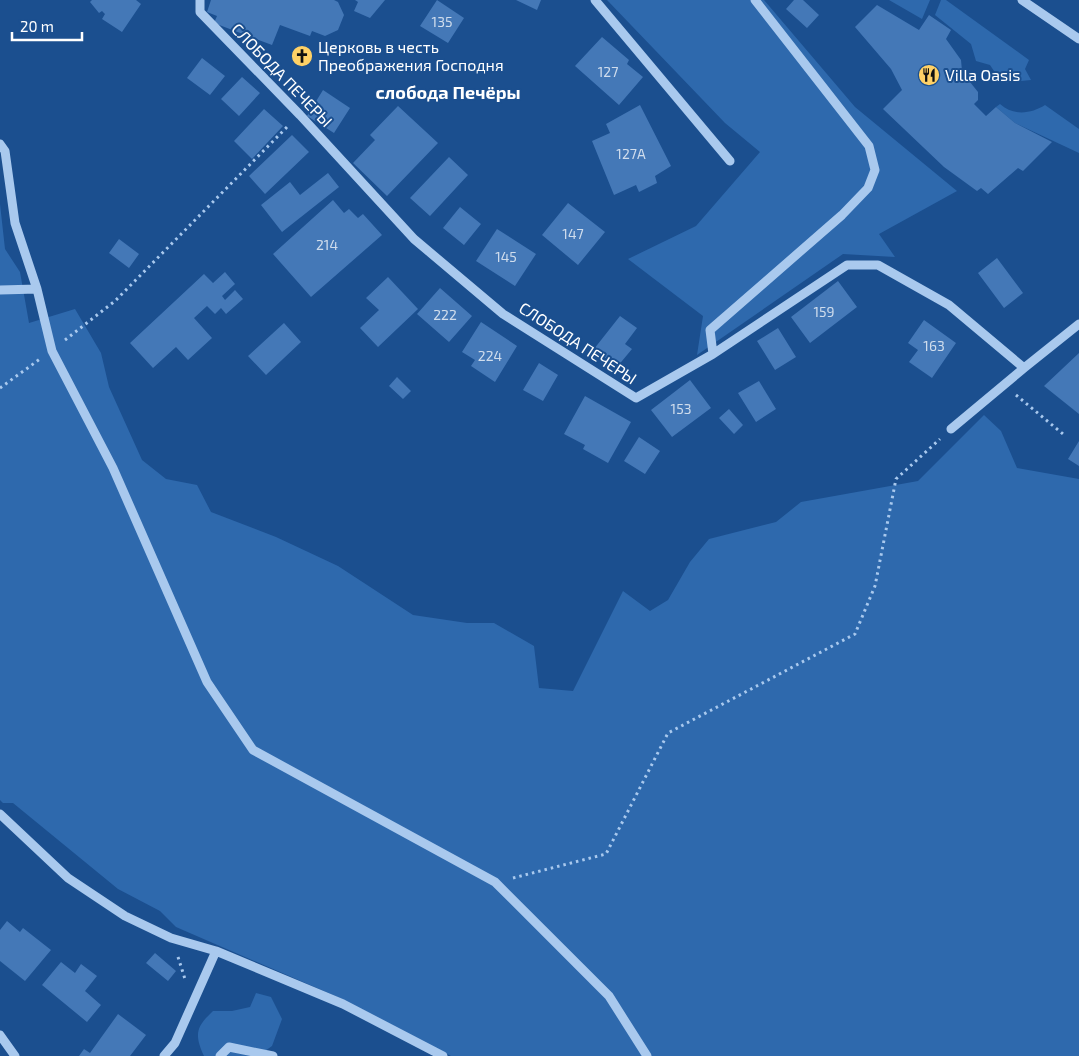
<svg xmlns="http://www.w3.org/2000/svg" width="1079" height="1056" font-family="'Exo 2',sans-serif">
<rect width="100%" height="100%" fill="#1b4f8f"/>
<path fill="#2e69ad" d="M607 0H764L855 107 957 191 879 234 895 257 843 254 697 355 703 316 628 259 696 226 760 152 725 123Z
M889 0H930L922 19Z
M941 0H946L1029 60 1025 69 1031 80 1002 83 990 65 976 61 971 44 935 15Z
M1000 104C1013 116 1031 114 1045 105L1079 129V153L1015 123 996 107Z
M0 204 5 249 20 272 29 323 75 309 101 353 109 387 142 460 166 479 197 485 211 512 276 537 338 566 413 615 467 623H494L534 646 539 688 573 691 623 591 650 611 668 600 690 562 709 539 776 522 801 502 918 481 984 415 1001 431 1017 468 1079 479V1056H451L340 998 176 927 160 911 118 889 13 803H3L0 800Z
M256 993 271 997 282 1019 272 1046 258 1056H204C194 1034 196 1027 213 1011H232L250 1007Z"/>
<path fill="#4478b7" d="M92 0H136L141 4 122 32 102 19 105 14 102 11 99 13 90 2Z
M211 0H334L338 2 344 15 338 30 325 36 312 31 310 36 280 25 272 45 214 23 217 16 207 12Z
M355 0H385L370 18 354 11 358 2Z
M437 0 464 18 448 43 420 26Z
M516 0H541L537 10Z
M794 0H803L819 15 807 28 786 9Z
M877 5 919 30 929 15 951 30 946 39 961 60 963 82H970L978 92V100L974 104 986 116 996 107 1015 123 1052 142 1023 171 1018 168 988 194 981 188 977 191 944 167 883 109 902 90 891 69 855 27Z
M602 37 629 60 627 64 643 77 619 105 575 66Z
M202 58 225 76 210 95 187 78Z
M242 77 260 93 239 116 221 99Z
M323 90 350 108 334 133 307 116Z
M640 105 671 166 655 176 657 183 639 192 636 185 614 195 592 141 610 133 606 124Z
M398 106 438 143 387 196 353 163 375 140 370 135Z
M264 109 283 126 252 159 234 141Z
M292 135 309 152 265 194 249 176Z
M449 157 468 175 430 216 410 198Z
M328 173 339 187 282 232 261 205 290 182 300 195Z
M333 200 344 213 349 209 358 218 363 214 382 235 311 297 273 254Z
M568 203 605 232 578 265 542 235Z
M460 207 481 224 464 245 443 228Z
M497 229 536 254 515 286 476 261Z
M119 239 139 254 129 268 109 253Z
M997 258 1023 293 1004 308 978 273Z
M225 272 235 284 222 296 225 300 235 290 243 299 226 314 221 308 215 314 207 306 194 318 212 338 188 360 176 347 153 368 130 343 204 274 213 283Z
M388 277 418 309 378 347 360 328 379 310 366 298Z
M838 281 857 307 810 343 791 317Z
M440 288 472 316 449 342 417 314Z
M620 316 637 328 625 344 632 349 617 367 594 349Z
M924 320 956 343 932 378 909 362 918 350 908 343Z
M481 322 517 346 495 382 471 366 475 360 462 352Z
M284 323 301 342 266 375 248 356Z
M778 328 796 357 775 370 757 341Z
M1079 353V414L1044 386Z
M539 363 558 375 543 401 523 390Z
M397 377 411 391 403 399 389 386Z
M690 380 711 408 672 437 651 410Z
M759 381 776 409 756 422 738 393Z
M585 396 631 422 608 463 583 449 585 445 564 434Z
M729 409 743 425 734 434 719 418Z
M639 437 660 451 645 474 624 461Z
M1079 441V466L1068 459Z
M7 921 20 932 23 928 51 950 25 981 0 961V930Z
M155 953 176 971 168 981 146 963Z
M61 962 75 973 81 964 97 976 85 991 101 1005 87 1022 42 985Z
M118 1014 146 1035 130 1056H79L84 1049 90 1053Z"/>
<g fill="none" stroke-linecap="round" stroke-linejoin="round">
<path stroke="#a9c9ee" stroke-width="3" stroke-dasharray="2.5 4" stroke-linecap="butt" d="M65 340 115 301 289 125
M0 388 40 359
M1016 395 1063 434
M513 878 606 854 668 733 855 634 875 586 896 479 940 439
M178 957 185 979"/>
<path stroke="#a9c9ee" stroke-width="9" d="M200 0V12L300 115 414 239 503 314 636 398 713 354 847 265H878L949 305 1024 368 1079 324
M595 0 730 161
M1022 0 1079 39
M0 144 5 151 15 223 37 289 52 351 113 468 207 682 253 750 495 882 609 996 647 1056
M0 290 37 289
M713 354 710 330 842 215 868 188 875 170 869 146 755 0
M951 429 1024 368
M0 814 68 878 125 916 171 938 216 951 343 1004 443 1056
M0 1035 15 1056
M164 1056 175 1043 216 951
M220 1056 229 1047 273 1056"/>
</g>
<defs>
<g id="church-disc" transform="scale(1.125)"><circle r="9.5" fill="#ffd166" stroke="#1b4f8f"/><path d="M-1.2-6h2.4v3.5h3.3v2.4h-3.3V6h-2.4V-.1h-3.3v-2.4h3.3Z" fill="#111"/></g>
<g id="restaurant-disc" transform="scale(1.125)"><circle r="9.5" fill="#ffd166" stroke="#1b4f8f"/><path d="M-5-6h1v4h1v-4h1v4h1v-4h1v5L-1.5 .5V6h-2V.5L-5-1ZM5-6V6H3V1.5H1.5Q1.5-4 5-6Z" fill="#111"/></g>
</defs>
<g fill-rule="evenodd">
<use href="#church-disc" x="302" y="56"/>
<use href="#restaurant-disc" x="929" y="75"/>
</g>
<g text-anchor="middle" stroke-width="4" stroke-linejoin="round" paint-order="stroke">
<g font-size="14" fill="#d0dded">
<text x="442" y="27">135</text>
<text x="608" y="77">127</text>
<text x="631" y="159">127А</text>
<text x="573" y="239">147</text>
<text x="327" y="250">214</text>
<text x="506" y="262">145</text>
<text x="824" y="317">159</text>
<text x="445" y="320">222</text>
<text x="934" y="351">163</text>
<text x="490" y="361">224</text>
<text x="681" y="414">153</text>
</g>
<g font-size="16" fill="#fff" stroke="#1b4f8f" text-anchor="start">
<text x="318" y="53">Церковь в честь<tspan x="318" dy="18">Преображения Господня</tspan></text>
<text x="945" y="81">Villa Oasis</text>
</g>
<g font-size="16" fill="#fff" stroke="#1b4f8f">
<text transform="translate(282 75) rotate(46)" y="6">СЛОБОДА ПЕЧЕРЫ</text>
<text transform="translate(578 343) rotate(33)" y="6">СЛОБОДА ПЕЧЕРЫ</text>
</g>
<g font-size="18" font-weight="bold" fill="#fff" stroke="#1b4f8f">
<text x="448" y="99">слобода Печёры</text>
</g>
</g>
<path d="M12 32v8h70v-8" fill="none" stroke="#ffffff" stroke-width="2.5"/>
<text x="20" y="32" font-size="15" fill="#ffffff" stroke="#1b4f8f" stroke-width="4" paint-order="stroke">20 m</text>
</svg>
